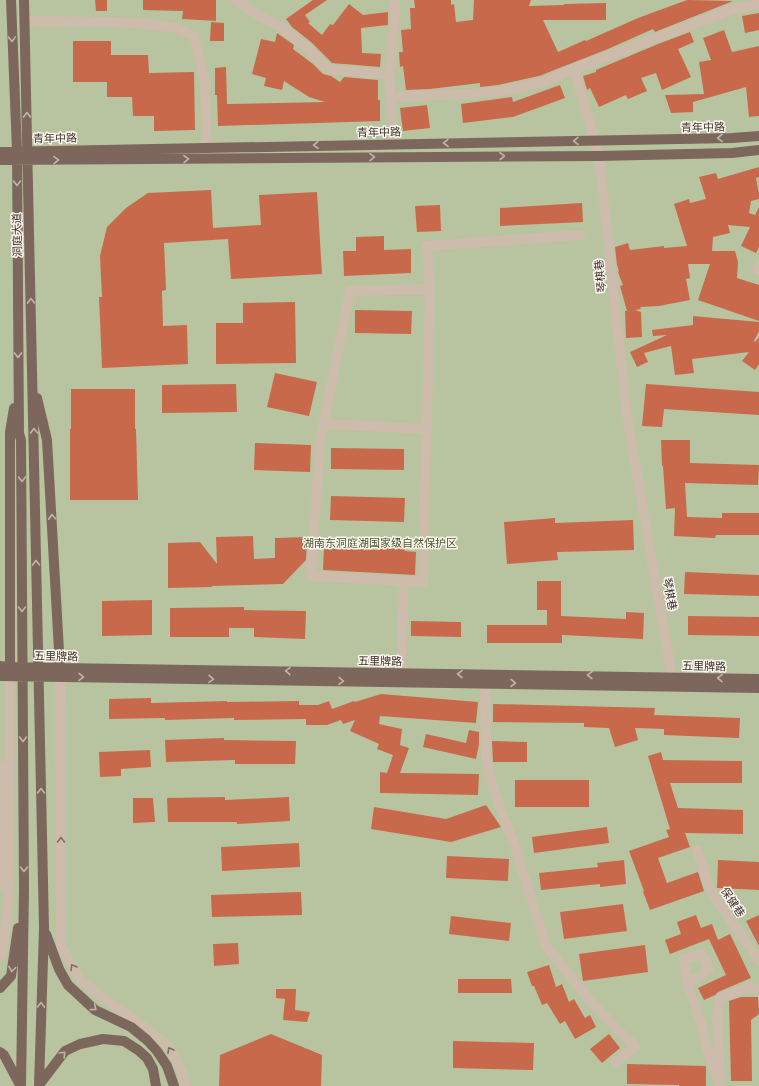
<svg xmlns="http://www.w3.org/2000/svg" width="759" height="1086" font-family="'Asap Condensed','Noto Sans SC',sans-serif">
<rect width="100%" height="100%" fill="#f4ebe1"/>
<path fill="#b8c4a0" d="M0 0H759V1086H0Z"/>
<path fill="#c8694b" d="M95 0H107V11H96Z
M143 0H216V21L182 19 183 11 143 10Z
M313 0H327L305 15 310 22 308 23 322 35 330 24 333 25 349 4 363 15 388 12V25L361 28 362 53 381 54 380 67 332 63 311 42 292 27 286 19Z
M414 0H451V5L454 4 456 22 473 20 474 0H531L529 6 564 5V4L606 3V20H543L558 52 585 40 586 41 638 18 687 0 733 1 655 32 653 29 608 49 539 76 498 85 480 87V83L430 89 406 90 403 66 400 67 399 52H403L401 30 411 29 410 8H415Z
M759 13V30L745 33 742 16Z
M211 22 224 23V41H210Z
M724 30 732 52 759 46V116L749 117 746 87 693 102V112L671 113 665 95 704 94 699 62 711 60 703 38Z
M690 32 694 42 678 49 691 77 662 90 656 73 641 78 647 91 628 99 626 95 599 107 590 88 587 90 583 76 596 72V70L658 44Z
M277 33 294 45 293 49 313 64 323 74 331 76 340 82 344 77 378 80V100H380V121L218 126 217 95H215V68L226 67 227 104 325 102 309 97 284 81 282 90 264 86 266 78 252 74 261 39 275 42Z
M73 41H111V55H148L149 73 194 72 195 130 154 131V116H133L132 97H107V82H73Z
M560 85 565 98 513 117 463 123 461 104 512 97 513 102Z
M427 105 430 128 403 131 400 108Z
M759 167V177L756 178 759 194V199L751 201 749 213 755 215 759 207V247L756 253 741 246 750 227 728 225 730 233 713 237 712 251H735L738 262 737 278 759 285V321L698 300 710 264H688L690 278 686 279 690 300 659 306 640 307 641 309 635 310 641 312 642 337 626 338 625 311H627L620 286 623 285 618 272 619 271 617 265 615 247 628 243 630 250 664 246V248L687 246 674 204 689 199 690 203 706 199 699 177 716 173 718 179Z
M211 190 213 228 261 225 259 195 317 192 322 274 231 279 228 239 164 243 166 290 162 291 163 326 187 325 188 364 102 368 99 297H102L100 256 107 227 126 208 148 193Z
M582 203 583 222 500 226V208Z
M440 205 441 231 417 232 415 206Z
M384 236V250L411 249V273L344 276 343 251H356V237Z
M295 302 296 363 216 364V323H243V303Z
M355 310 412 311 411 334 355 333Z
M693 316 759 322V331L754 341 755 342 759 337V364L755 370 742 361 749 352 692 359 694 373 675 375 671 346 644 353 648 362 637 367 630 352 667 335 653 336 652 330 693 325Z
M275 373 317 382 309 416 267 407Z
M236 384 237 412 162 413V385Z
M646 384 759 392V415L664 409 662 427 642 426Z
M71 389H135V429H136L138 500H70V429H71Z
M661 440H690V463L759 465 758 485 685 483 687 517 722 518V513H759V535H716L715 538 674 536 675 508 666 509 663 466H662Z
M255 443 311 445 310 472 254 470Z
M331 448 404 449V470L331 469Z
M331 496 405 498 404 522 330 520Z
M555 518V523L633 520 634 550 557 552 558 560 507 564 504 522Z
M253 536 254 559 275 558V538L307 537 306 560 283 584 212 586V587L168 588V543L200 542 217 564 216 537Z
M381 541 406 542 405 551 416 552 415 575 323 570 324 548 380 550Z
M685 572 759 575V596L684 594Z
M537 581H561V616L626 619V612L644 613 643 639 562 635V643H487V625H547V610H537Z
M152 600V635L102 636V601Z
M244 607V610L306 611 305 639 254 637V628H229V637H170V608Z
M688 616 759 617V636L688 635Z
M411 621 461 622V637L411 636Z
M381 694 478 702 476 723 380 716 379 724 402 729 400 745 409 748 400 773 479 774 478 795 380 793V772L387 773 393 755 377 749 379 744 350 731 355 720 343 724 341 720 327 725H306V719L234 720V718L165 720V718L109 719V699L151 698V703L227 701V702L299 701V705H318L329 701 332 709 354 701 355 702Z
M493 704 655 708 654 715 740 718 739 738 664 735V729L635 728 638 740 615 747 609 728 584 727V723L493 722Z
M469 730 479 732V744L476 759 423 747 426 734 466 743Z
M224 738V740L296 741 295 764H235V760L166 762 165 740Z
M492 741 527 742V762H493Z
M150 750 151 767 121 769V776L100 777 99 752Z
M661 752 663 760 742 761V783H670L678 808 743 810V834L685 833 690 847 658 858 667 883 698 872 704 891 650 910 643 892 644 891 629 851 669 837 666 830 670 829 648 756Z
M515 780H589V807H515Z
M225 797V800L289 797 290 821 237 824V822H168L167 798Z
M133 798H153L155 822 133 823Z
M486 805 501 827 451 842 371 829 374 807 446 819Z
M607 827 609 843 534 853 532 837Z
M299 843 300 867 222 871 221 847Z
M447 856 509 859 508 881 446 878Z
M624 860 626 884 600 887V884L541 890 539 873 598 867 597 863Z
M718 860 759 862V890L717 888Z
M301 892 302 915 212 917 211 895Z
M623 904 627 931 564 939 560 912Z
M696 915 701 928 712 924 718 940 730 934 751 978 718 992 715 995 704 1000 698 988 726 975 709 939 670 954 665 940 681 934 677 922Z
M759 915V946L746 921Z
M451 916 511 923 509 941 449 934Z
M238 943 239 964 214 966 213 944Z
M645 945 648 972 583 981 579 954Z
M549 965 556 987 562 984 569 1002 574 999 585 1018 590 1015 596 1027 575 1039 565 1021 560 1024 547 1003 542 1005 534 986H532L527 972Z
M458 979H511L512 993H458Z
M276 989H296L295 1010 310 1012 307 1022 283 1020 285 999 276 998Z
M741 997H758L759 1014 751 1020 752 1081H731L729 1001Z
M271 1034 322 1055 321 1086H219L220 1055Z
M609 1034 620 1048 602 1063 590 1049Z
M453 1041 534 1043 533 1070 453 1068Z
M627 1064 706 1066V1086H679V1085L627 1084Z"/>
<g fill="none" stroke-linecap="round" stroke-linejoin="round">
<path stroke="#cdbbac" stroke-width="10" d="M236 0 261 17 281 27 306 47 328 69 389 75
M25 21 112 22 147 24 175 28 194 36 205 82 207 147
M390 97 472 94 510 90 543 82 574 69
M393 144 389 75 395 16V0
M759 265 757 270H759
M324 424 427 429
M404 581 423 582 430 289
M60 669 61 947 81 981 113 1005 138 1022 168 1046 181 1070 186 1086
M401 673 404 581 311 576 320 442 350 291 430 289 427 246 581 235
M672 677 627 416 599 156 574 69 731 10 759 4
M485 683 486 760 494 791 516 850 546 946 587 997 617 1029 635 1046 616 1062
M0 766 2 825 0 886
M697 850 711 891 759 961
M0 956 2 953 9 897 10 669
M687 982 698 978 709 969 702 954 684 959 687 982 701 1024 707 1049 720 1086
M720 1078 717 1015 720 998 750 987 759 990"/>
<path stroke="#7d675c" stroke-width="10" d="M11 0 17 151 19 433 21 440 24 889 21 1086
M24 0 44 928 39 1086
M0 152 732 138 759 136
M0 160 599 156 732 153 759 150
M37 398 47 440 60 668
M0 666 7 667 60 668 759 679
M10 667V432L14 408
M0 676 759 688
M46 934 59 969 68 985 95 1010 131 1027 147 1040 157 1051 167 1066 174 1086
M0 988 11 976 18 928
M0 1052 4 1055 20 1085
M39 1085 65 1051 80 1044 103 1039 124 1041 138 1050 147 1058 153 1069 156 1086"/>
</g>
<defs><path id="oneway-chevron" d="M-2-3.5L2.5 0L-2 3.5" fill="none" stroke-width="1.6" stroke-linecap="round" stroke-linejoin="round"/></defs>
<g stroke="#c2b5ac">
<use href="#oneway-chevron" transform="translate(12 39) rotate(88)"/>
<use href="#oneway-chevron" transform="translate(27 115) rotate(-91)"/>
<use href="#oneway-chevron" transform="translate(720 138) rotate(179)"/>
<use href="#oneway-chevron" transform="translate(576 141) rotate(179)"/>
<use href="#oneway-chevron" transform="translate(446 143) rotate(179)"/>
<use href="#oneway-chevron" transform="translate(316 145) rotate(179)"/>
<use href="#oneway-chevron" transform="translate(502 156) rotate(-1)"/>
<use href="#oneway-chevron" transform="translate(372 157) rotate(-1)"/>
<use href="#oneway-chevron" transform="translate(186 159) rotate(-1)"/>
<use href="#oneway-chevron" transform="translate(56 160) rotate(-1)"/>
<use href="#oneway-chevron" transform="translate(17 183) rotate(90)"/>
<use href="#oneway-chevron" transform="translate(31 301) rotate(-91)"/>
<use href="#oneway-chevron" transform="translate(18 355) rotate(90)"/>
<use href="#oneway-chevron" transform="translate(34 431) rotate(-91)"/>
<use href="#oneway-chevron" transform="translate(22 479) rotate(90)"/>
<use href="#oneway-chevron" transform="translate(52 517) rotate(-93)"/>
<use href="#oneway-chevron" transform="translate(36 563) rotate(-91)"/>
<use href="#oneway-chevron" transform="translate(22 609) rotate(90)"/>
<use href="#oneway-chevron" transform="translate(288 671) rotate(-179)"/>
<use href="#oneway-chevron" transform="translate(460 674) rotate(-179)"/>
<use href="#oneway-chevron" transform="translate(590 675) rotate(-179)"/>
<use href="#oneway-chevron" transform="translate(81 677) rotate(1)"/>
<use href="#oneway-chevron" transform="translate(720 678) rotate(-179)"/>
<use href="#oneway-chevron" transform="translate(211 679) rotate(1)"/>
<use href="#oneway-chevron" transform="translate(341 681) rotate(1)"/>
<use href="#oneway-chevron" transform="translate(513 683) rotate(1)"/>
<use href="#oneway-chevron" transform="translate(23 739) rotate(90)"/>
<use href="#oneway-chevron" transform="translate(41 791) rotate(-91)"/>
<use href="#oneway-chevron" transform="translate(24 869) rotate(90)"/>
<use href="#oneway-chevron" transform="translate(12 969) rotate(99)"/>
<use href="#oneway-chevron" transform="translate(41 1005) rotate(-89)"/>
<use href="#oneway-chevron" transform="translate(94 1008) rotate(37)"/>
<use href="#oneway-chevron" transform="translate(63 1054) rotate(-46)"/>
</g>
<g stroke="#7d6f65">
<use href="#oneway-chevron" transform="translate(61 840) rotate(-90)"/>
<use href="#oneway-chevron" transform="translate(73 967) rotate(-121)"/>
<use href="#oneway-chevron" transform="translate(170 1050) rotate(-120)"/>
</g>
<g text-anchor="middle" stroke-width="3" stroke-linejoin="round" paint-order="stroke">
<g font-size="11" fill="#3b302b" stroke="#fbf5ee">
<text transform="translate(703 127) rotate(-1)" y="4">青年中路</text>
<text transform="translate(379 132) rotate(-1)" y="4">青年中路</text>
<text transform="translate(55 138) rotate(-1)" y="4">青年中路</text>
<text transform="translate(17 235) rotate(-91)" y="4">洞庭大道</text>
<text transform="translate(600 276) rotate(-96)" y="4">琴棋巷</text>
<text transform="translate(670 594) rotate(80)" y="4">琴棋巷</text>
<text transform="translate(56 656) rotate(1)" y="4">五里牌路</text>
<text transform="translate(380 661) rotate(1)" y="4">五里牌路</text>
<text transform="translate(704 666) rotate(1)" y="4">五里牌路</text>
<text transform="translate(733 902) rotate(56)" y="4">保健巷</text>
</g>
<g font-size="11" fill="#4a5a2e" stroke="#fbf5ee">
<text x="380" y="547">湖南东洞庭湖国家级自然保护区</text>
</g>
</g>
</svg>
